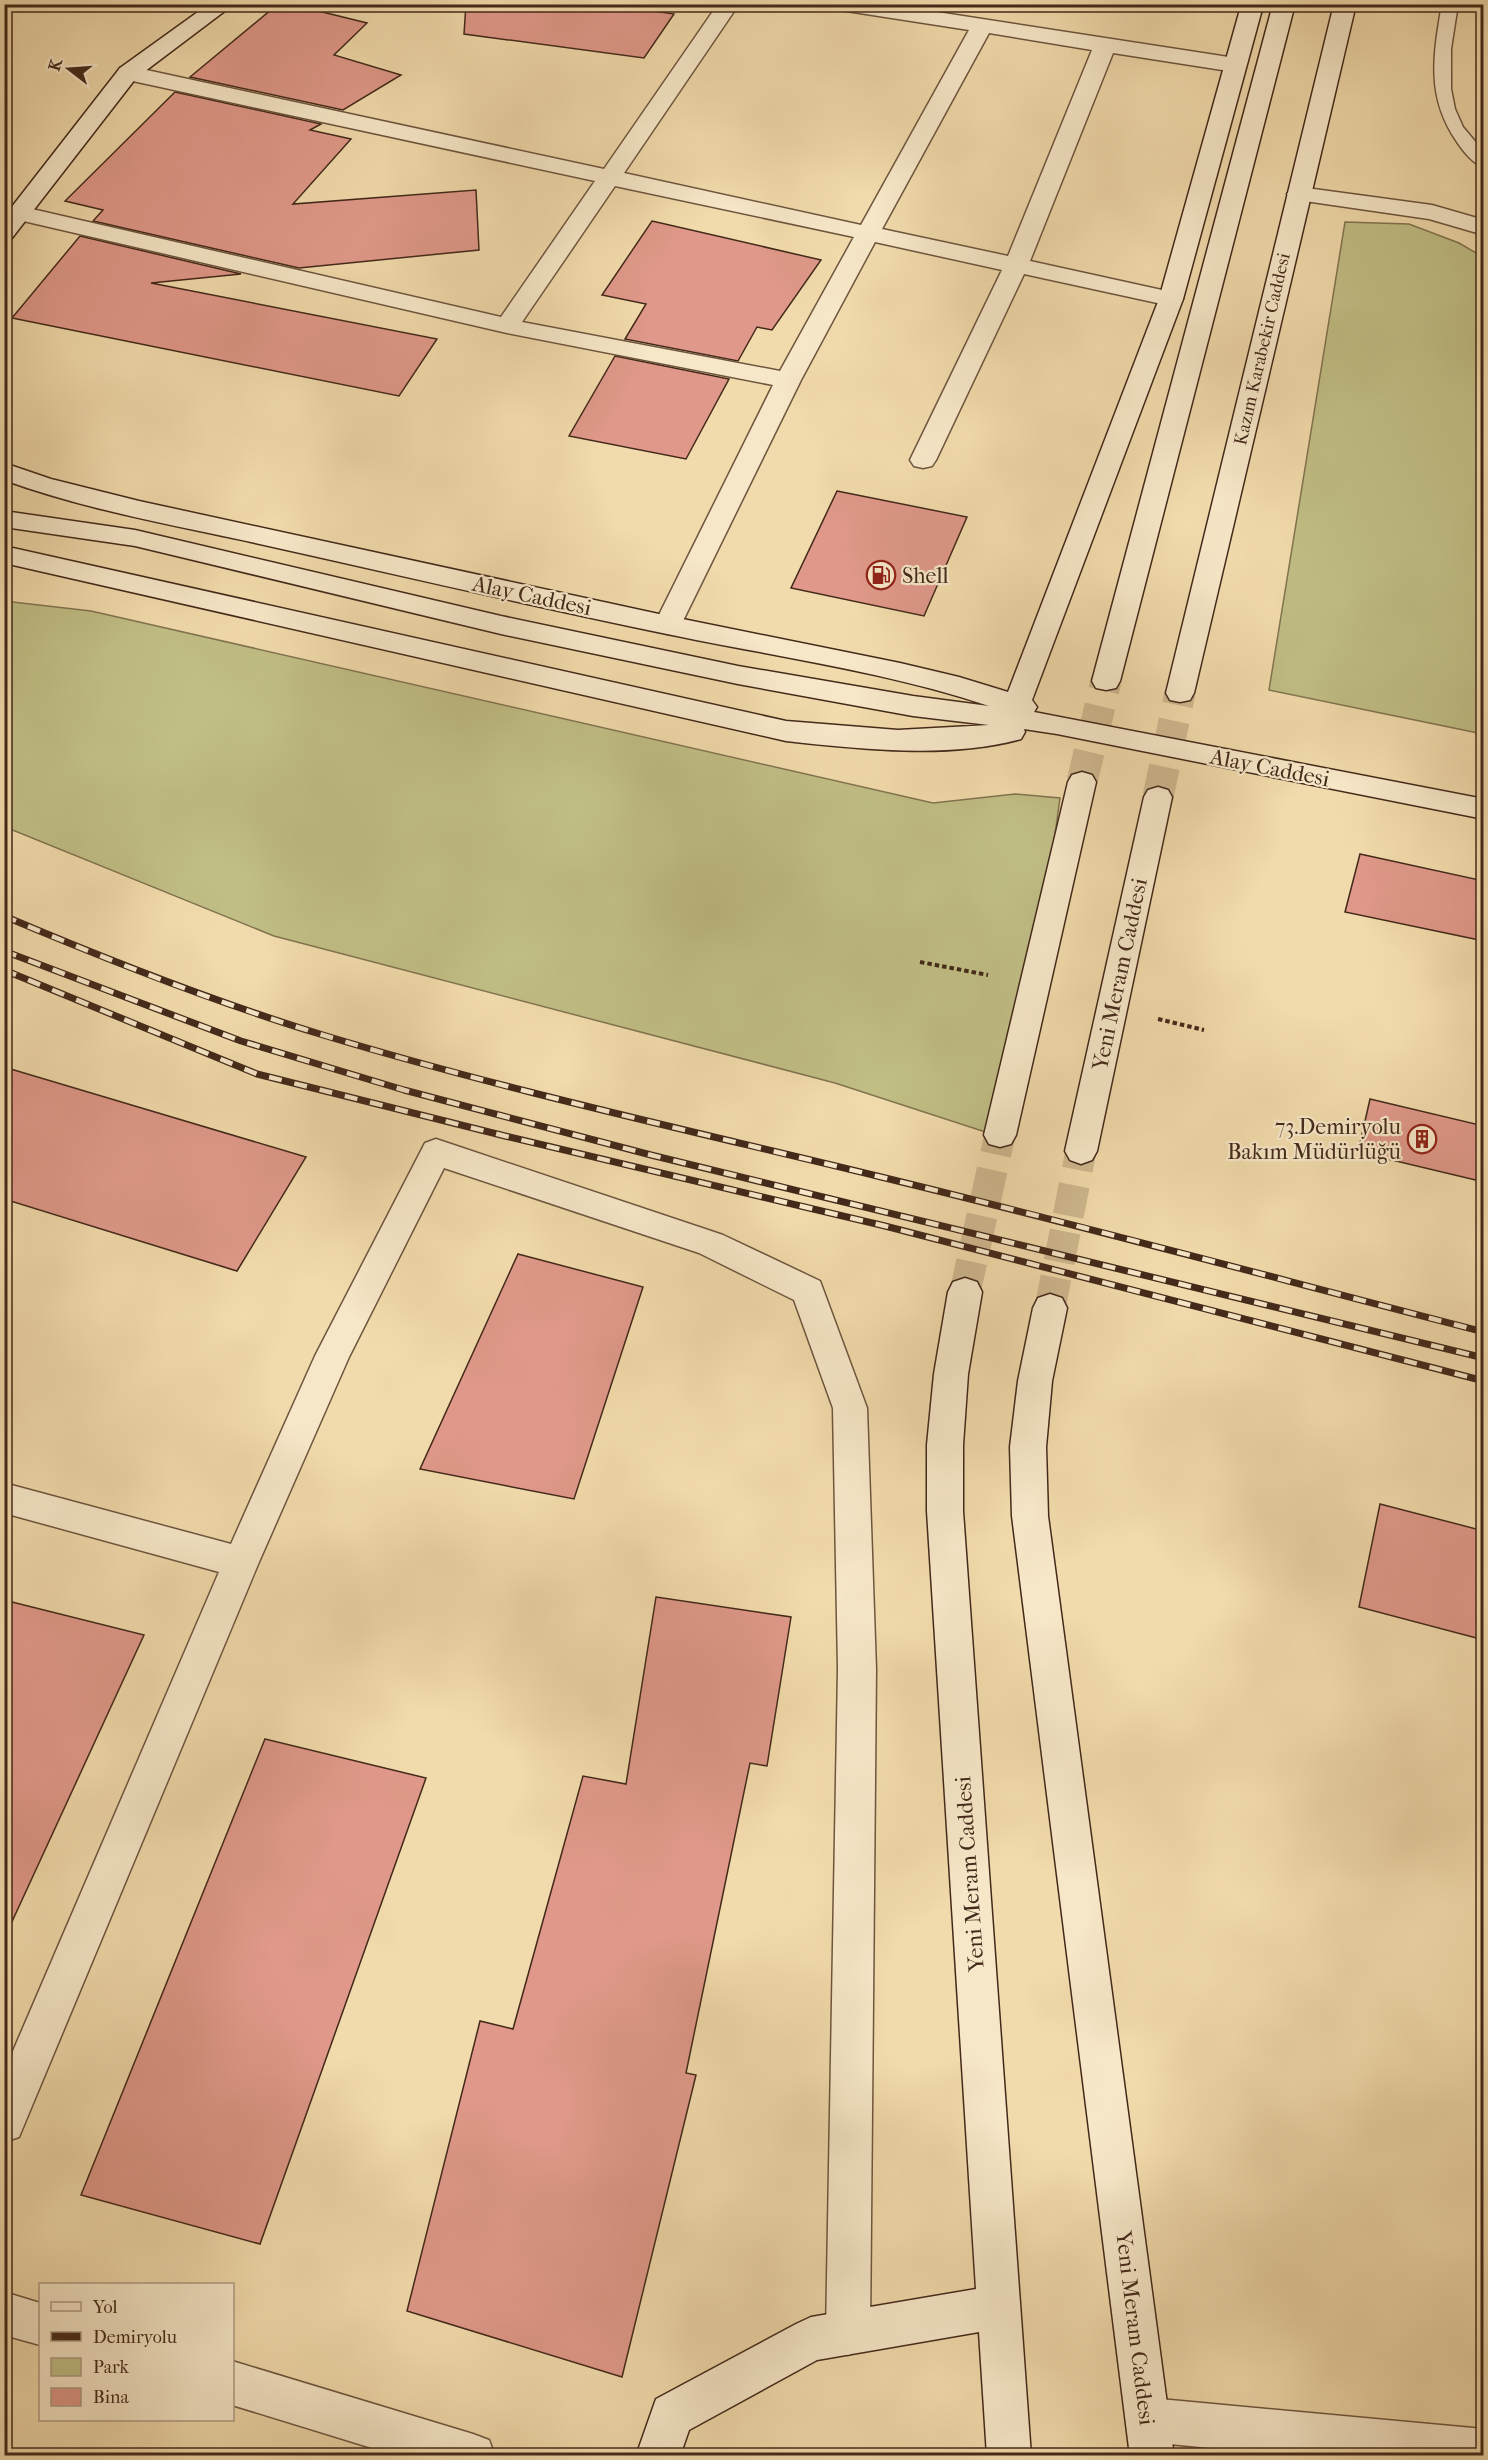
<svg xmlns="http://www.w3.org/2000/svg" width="1488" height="2460" font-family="'IM FELL French Canon',serif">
<rect width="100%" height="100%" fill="#f1daab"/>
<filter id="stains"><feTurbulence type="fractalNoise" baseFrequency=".00333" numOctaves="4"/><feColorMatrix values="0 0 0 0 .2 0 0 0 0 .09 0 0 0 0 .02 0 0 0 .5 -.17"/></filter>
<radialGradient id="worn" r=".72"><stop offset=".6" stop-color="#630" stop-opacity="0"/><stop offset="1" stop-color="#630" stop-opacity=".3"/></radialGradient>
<path fill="#c0be85" stroke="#827450" stroke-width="1.5" d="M1345 222 1409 224 1459 243 1483 257V734L1269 690Z
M4 601 91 611 933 803 1015 794 1060 798 1013 1141 835 1083 274 936 5 827Z"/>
<path fill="#df9889" stroke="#43291a" stroke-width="1.5" d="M278 4H290L367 23 334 55 401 75 343 110 190 77Z
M466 4H608L674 14 644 58 464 34Z
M175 92 321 124 310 130 351 139 293 204 476 190 479 250 299 268 93 221 103 210 65 201Z
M652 221 821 260 772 330 757 327 738 361 625 339 646 304 602 295Z
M80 236 241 274 151 283 437 339 399 396 12 318Z
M615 356 729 379 686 459 569 436Z
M837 491 967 517 924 616 791 588Z
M1360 854 1484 881V941L1345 912Z
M4 1067 306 1157 237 1271 4 1199Z
M1370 1099 1484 1126V1182L1358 1152Z
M518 1254 643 1287 574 1499 420 1469Z
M1380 1504 1484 1531V1640L1359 1607Z
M656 1597 791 1617 767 1766 750 1763 686 2073 696 2075 622 2377 407 2311 480 2021 513 2029 583 1776 626 1784Z
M4 1600 144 1635 4 1939Z
M265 1739 426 1778 260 2244 81 2195Z"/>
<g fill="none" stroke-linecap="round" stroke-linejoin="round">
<path stroke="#ceb78e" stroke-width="31" stroke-dasharray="31 16" stroke-linecap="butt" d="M1082 782 1106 681
M1158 797 1180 693
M965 1292 1000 1135
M1050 1308 1081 1151"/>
<g stroke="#6e553e" stroke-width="3">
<path id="lane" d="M1442 4H1458L1451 49V89L1455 109 1463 127 1484 152V167C1473 164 1463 151 1457 142 1426 97 1433 56 1442 4Z"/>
</g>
<g stroke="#6e553e" stroke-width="3">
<path id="street" d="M718 4H739L624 173 861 225 969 30 840 10 832 9 830 4H885L1235 58 1243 60 1246 65 1243 70 1235 72 1113 53 1030 261 1171 292 1180 294 1183 299 1180 304 1171 306 1024 274 936 460 932 466 923 468 914 466 910 460 1002 270 875 242 801 380 678 631 668 634 658 631 654 625 773 385 507 333 19 220 11 218 7 213 11 208 19 206 501 317 595 181 128 80 120 78 117 73 120 68 128 66 604 169ZM989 33 1092 50 1008 256 882 229ZM615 186 854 237 780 371 522 322Z
M1299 187 1432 205 1484 220V235L1429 219 1291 199 1287 194 1291 189Z
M436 1139 723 1235 820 1281 867 1408 876 1669 870 2333 863 2348 848 2355 833 2348 826 2333 838 1669 833 1408 794 1300 699 1253 444 1168 349 1357 259 1562 19 2137 4 2142V2072L219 1572 4 1513V1483L231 1544 315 1356 425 1143Z
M4 2292 40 2303V2345L4 2335Z
M232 2361 473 2434 489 2440 495 2456H398L232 2405Z
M1149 2398 1484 2429V2456H1293L1149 2442 1133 2436 1127 2420 1133 2404Z"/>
</g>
<g stroke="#43291a" stroke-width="3">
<path id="secondary" d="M209 4H234L136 78 12 238 4 240V217L120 68Z
M1245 4H1266L1261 13 1183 299 1032 700 1037 707 1034 712 1484 799V819L1057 734 1024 729 1025 732 1021 739C951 759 857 749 786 741L4 563V546L786 721 898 730 989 725 913 716 738 684 501 634 135 546 4 527V511L135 530 501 616 738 666 913 696 989 706C887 672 778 657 672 635 531 606 391 573 251 542 168 524 84 509 4 480V463L51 479 139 501 668 616 900 663 959 677 1008 692 1159 299 1239 13Z
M1273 4H1295L1120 681 1116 688 1106 690 1096 688 1092 681Z
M1334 4H1356L1194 693 1190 700 1180 702 1170 700 1166 693Z
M1082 772 1092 775 1096 782 1016 1135 1011 1144 1000 1147 989 1144 984 1135 1068 782 1072 775Z
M1158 787 1168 790 1172 797 1097 1151 1092 1160 1081 1164 1070 1160 1065 1151 1144 797 1148 790Z
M965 1278 977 1282 982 1292 968 1374 963 1445V1511L1031 2456H987L979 2332 817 2360 689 2430 680 2456H636L656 2399 796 2324 811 2317 976 2289 927 1511V1445L934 1374 948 1292 953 1282Z
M1050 1294 1062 1298 1067 1308 1052 1381 1046 1447 1048 1516 1174 2456H1130L1012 1516 1010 1447 1018 1381 1033 1308 1038 1298Z"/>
</g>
<path stroke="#43291a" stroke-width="4" stroke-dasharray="4.5 3" stroke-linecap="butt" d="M920 962 988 975
M1158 1019 1204 1030"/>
<use href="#lane" fill="#f6e7c8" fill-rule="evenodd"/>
<use href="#street" fill="#f6e7c8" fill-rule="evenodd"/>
<use href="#secondary" fill="#f6e7c8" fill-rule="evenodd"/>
<g stroke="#43291a" stroke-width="7">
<path id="rail" d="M4 916C108 960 214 1002 323 1035 505 1090 692 1131 877 1176 1080 1225 1282 1280 1484 1332
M4 951 241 1041 404 1090 651 1155 1484 1358
M4 970 257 1074 505 1136 885 1226 1484 1381"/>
</g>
<use href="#rail" stroke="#f6e7c8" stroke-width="4.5" stroke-dasharray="13" stroke-linecap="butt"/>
</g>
<defs>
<g id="fuel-ring" transform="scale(1.5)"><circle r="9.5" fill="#f6e7c8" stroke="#8f2418" stroke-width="1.5"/><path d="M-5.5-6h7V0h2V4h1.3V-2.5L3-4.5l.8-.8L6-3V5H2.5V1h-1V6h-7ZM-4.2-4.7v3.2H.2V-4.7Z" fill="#8f2418"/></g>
<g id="building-ring" transform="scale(1.5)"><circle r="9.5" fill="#f6e7c8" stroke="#8f2418" stroke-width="1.5"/><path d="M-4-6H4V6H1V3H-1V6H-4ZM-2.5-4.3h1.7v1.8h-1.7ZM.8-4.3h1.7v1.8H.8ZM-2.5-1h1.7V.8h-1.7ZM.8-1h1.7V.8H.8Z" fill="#8f2418"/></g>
</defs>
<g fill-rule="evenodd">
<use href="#fuel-ring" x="881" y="575"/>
<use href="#building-ring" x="1422" y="1139"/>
</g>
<g text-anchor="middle" stroke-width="4.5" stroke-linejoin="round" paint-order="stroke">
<g font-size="18" fill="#43291a" stroke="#f6e7c8">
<text transform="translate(1262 349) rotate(-77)" y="6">Kazım Karabekir Caddesi</text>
</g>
<g font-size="22" fill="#43291a" stroke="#f6e7c8" text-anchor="start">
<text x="902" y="583">Shell</text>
<text x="1401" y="1134" text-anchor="end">73.Demiryolu<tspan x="1401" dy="25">Bakım Müdürlüğü</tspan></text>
</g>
<g font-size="22" fill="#43291a" stroke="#f6e7c8">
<text transform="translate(532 595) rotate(12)" y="8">Alay Caddesi</text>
<text transform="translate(1270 767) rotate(11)" y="8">Alay Caddesi</text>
<text transform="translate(1119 974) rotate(-78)" y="8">Yeni Meram Caddesi</text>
<text transform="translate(969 1874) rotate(-94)" y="8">Yeni Meram Caddesi</text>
<text transform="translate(1136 2328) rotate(83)" y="8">Yeni Meram Caddesi</text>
</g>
</g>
<rect width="1488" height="2460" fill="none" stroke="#f1daab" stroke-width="24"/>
<rect x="6" y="6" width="1476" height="2448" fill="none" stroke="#43291a" stroke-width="3"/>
<rect x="12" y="12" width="1464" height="2436" fill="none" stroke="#43291a" stroke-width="1.5"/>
<rect x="39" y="2283" width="195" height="138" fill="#f6e7c8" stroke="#ae9b82" stroke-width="1.5"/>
<rect x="51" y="2302" width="30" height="9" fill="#f6e7c8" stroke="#ae9b82" stroke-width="1.5"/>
<text x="93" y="2313" font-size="18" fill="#43291a">Yol</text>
<rect x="51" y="2332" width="30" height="9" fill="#43291a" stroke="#ae9b82" stroke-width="1.5"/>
<text x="93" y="2343" font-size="18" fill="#43291a">Demiryolu</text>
<rect x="51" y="2358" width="30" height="18" fill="#c0be85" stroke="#ae9b82" stroke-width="1.5"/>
<text x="93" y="2373" font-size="18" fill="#43291a">Park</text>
<rect x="51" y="2388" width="30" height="18" fill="#df9889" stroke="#ae9b82" stroke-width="1.5"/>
<text x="93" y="2403" font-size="18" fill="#43291a">Bina</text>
<g transform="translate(69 69) rotate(287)" stroke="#f6e7c8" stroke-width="4.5" paint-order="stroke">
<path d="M0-4.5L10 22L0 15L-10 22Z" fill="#43291a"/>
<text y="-9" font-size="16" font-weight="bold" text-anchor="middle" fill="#43291a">K</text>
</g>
<rect width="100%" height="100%" filter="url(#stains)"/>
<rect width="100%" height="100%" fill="url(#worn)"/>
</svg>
